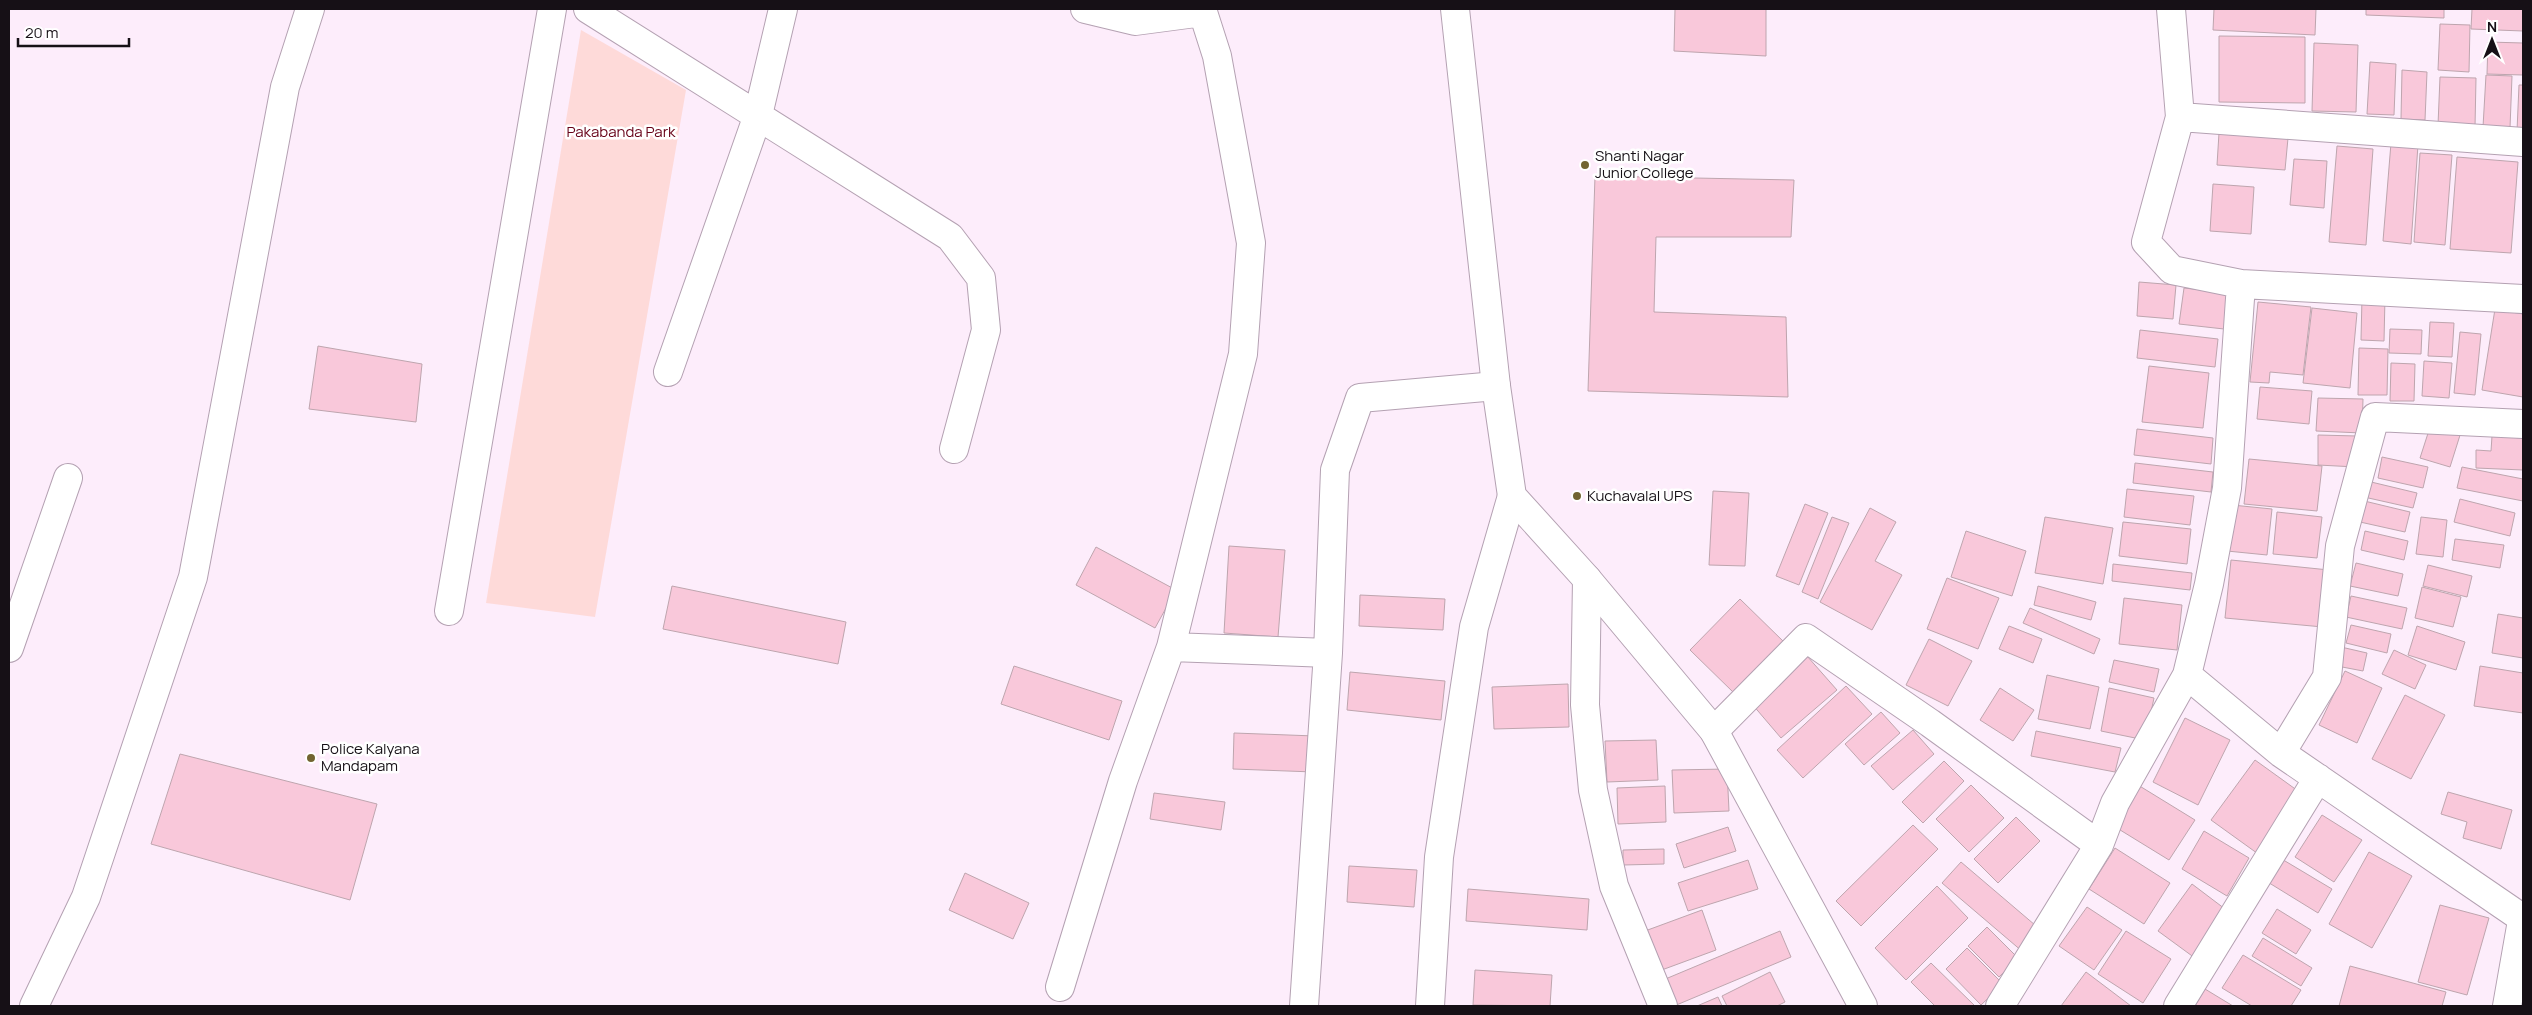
<svg xmlns="http://www.w3.org/2000/svg" width="2532" height="1015" font-family="Manrope,sans-serif">
<rect width="100%" height="100%" fill="#fdedfb"/>
<path fill="#fedad9" d="M581 30 686 90 595 617 486 603Z"/>
<path fill="#f9c8da" stroke="#bea5ae" d="M1675 9H1766V56L1674 51Z
M2214 9H2316L2315 35 2213 30Z
M2366 9H2444V18L2366 15Z
M2472 9H2523V31L2471 29Z
M2440 24 2470 25 2469 72 2438 70Z
M2219 36 2305 37V103L2219 102Z
M2488 42 2523 43V75L2487 74Z
M2314 43 2358 45 2356 112 2312 111Z
M2370 62 2396 64 2394 115 2367 114Z
M2402 70 2427 72 2425 120 2401 119Z
M2486 75 2512 76 2510 128 2483 127Z
M2440 77 2476 78 2475 127 2438 125Z
M2519 85H2523V131H2517Z
M2219 133 2288 138 2285 170 2217 165Z
M2391 143 2418 145 2411 244 2383 241Z
M2337 146 2373 149 2366 245 2329 242Z
M2420 153 2452 155 2445 245 2414 242Z
M2457 157 2518 162 2511 253 2450 249Z
M2294 159 2327 161 2324 208 2290 205Z
M1595 176 1794 180 1791 237H1656L1654 312 1786 317 1788 397 1588 391Z
M2213 184 2254 187 2251 234 2210 231Z
M2139 282 2176 285 2173 319 2137 316Z
M2184 288 2229 293 2224 329 2179 324Z
M2362 297H2385L2384 341 2361 340Z
M2258 302 2311 307 2303 375 2270 372 2269 383 2250 382Z
M2312 308 2357 313 2350 388 2303 383Z
M2495 309 2523 314V397L2482 390Z
M2430 322 2454 323 2452 357 2428 356Z
M2390 329 2422 330 2421 354 2389 353Z
M2140 330 2218 339 2215 367 2137 358Z
M2460 332 2481 334 2475 395 2454 393Z
M318 346 422 364 416 422 309 409Z
M2359 348 2388 349 2387 395H2358Z
M2424 361 2452 363 2449 398 2422 396Z
M2391 363 2415 364 2414 401H2390Z
M2149 366 2209 373 2203 428 2142 422Z
M2260 387 2312 391 2309 424 2257 419Z
M2318 398 2363 399 2362 433 2316 431Z
M2431 424 2461 432 2450 467 2420 458Z
M2137 429 2213 438 2211 464 2134 455Z
M2318 435 2357 436 2356 467 2318 465Z
M2492 436 2523 438V470L2476 468V450L2491 451Z
M2382 457 2428 467 2423 488 2378 478Z
M2249 459 2322 466 2317 511 2244 504Z
M2135 463 2213 472 2211 492 2133 483Z
M2462 467 2523 479V501L2457 488Z
M2367 481 2417 493 2413 508 2364 497Z
M2127 489 2194 496 2190 525 2124 517Z
M1713 491 1749 493 1745 566 1709 565Z
M2356 499 2410 512 2405 532 2351 520Z
M2460 499 2515 513 2510 536 2454 522Z
M1805 504 1828 513 1799 585 1776 576Z
M2232 505 2272 509 2267 555 2227 551Z
M1870 508 1896 522 1875 561 1902 575 1872 630 1820 602Z
M2277 512 2322 517 2317 558 2273 554Z
M1832 517 1849 523 1818 599 1802 592Z
M2045 517 2113 528 2103 584 2035 573Z
M2421 517 2447 520 2443 557 2416 554Z
M2123 522 2191 529 2187 564 2119 556Z
M1966 531 2026 551 2012 596 1951 577Z
M2365 531 2408 541 2404 560 2361 550Z
M2455 539 2504 545 2500 568 2452 560Z
M1229 546 1285 550 1278 637 1224 633Z
M1096 547 1176 590 1155 628 1076 585Z
M2231 560 2329 570 2323 627 2225 618Z
M2356 563 2403 574 2398 596 2350 586Z
M2113 564 2192 573 2190 590 2112 581Z
M2428 565 2472 576 2467 597 2423 586Z
M1947 578 1999 598 1978 649 1927 629Z
M672 586 846 622 838 664 663 629Z
M2038 586 2096 602 2091 620 2034 605Z
M2422 587 2461 597 2453 627 2415 618Z
M1360 595 1445 599 1443 630 1359 626Z
M2351 596 2407 608 2402 629 2346 617Z
M2124 598 2182 605 2177 650 2119 644Z
M1740 599 1785 643 1735 694 1690 650Z
M2030 608 2100 639 2094 654 2023 623Z
M2498 614 2523 618V658L2492 653Z
M2351 625 2391 634 2387 653 2346 643Z
M2009 626 2042 639 2033 663 1999 649Z
M2417 626 2465 642 2456 670 2408 655Z
M1929 639 1972 661 1948 706 1906 685Z
M2341 647 2367 653 2363 671 2337 666Z
M2394 650 2426 665 2415 689 2382 674Z
M1807 656 1837 690 1781 738 1752 704Z
M2114 660 2159 669 2154 692 2109 682Z
M1014 666 1122 701 1109 740 1001 704Z
M2480 666 2523 673V713L2474 706Z
M2345 671 2382 688 2357 743 2319 725Z
M1350 672 1445 681 1441 720 1347 710Z
M2047 675 2099 687 2090 729 2038 719Z
M1568 684 1569 727 1494 729 1492 687Z
M1846 686 1872 714 1803 778 1777 750Z
M2000 688 2034 710 2013 741 1980 720Z
M2109 688 2154 698 2145 740 2101 731Z
M2405 695 2445 715 2411 779 2372 759Z
M1881 712 1900 733 1864 765 1845 744Z
M2185 718 2230 740 2198 805 2153 782Z
M1913 730 1934 754 1893 790 1871 766Z
M2036 731 2121 748 2115 772 2031 756Z
M1234 733 1315 736 1314 772 1233 769Z
M1656 740 1658 780 1607 782 1605 741Z
M180 754 377 804 350 900 151 844Z
M2255 760 2305 796 2261 856 2211 820Z
M1944 761 1964 781 1923 823 1902 802Z
M1727 769 1729 811 1674 813 1672 770Z
M1971 785 2004 818 1969 852 1936 819Z
M2138 785 2195 820 2169 860 2112 825Z
M1665 786 1666 822 1618 824 1617 788Z
M2448 792 2512 810 2501 849 2463 838 2467 822 2441 814Z
M1154 793 1225 802 1221 830 1150 819Z
M2322 815 2362 840 2334 882 2295 857Z
M2016 817 2040 841 1998 883 1974 859Z
M1913 825 1938 849 1861 926 1836 901Z
M1728 827 1736 851 1684 868 1676 844Z
M2204 831 2249 858 2227 896 2182 869Z
M2115 848 2170 883 2144 924 2089 889Z
M1664 849V864L1623 865V850Z
M2369 852 2412 876 2372 948 2329 924Z
M2280 858 2332 889 2318 913 2266 881Z
M1748 860 1758 889 1688 911 1678 883Z
M1961 862 2042 931 2023 952 1942 883Z
M1349 866 1417 870 1414 907 1347 902Z
M965 873 1029 903 1013 939 949 910Z
M2192 884 2233 915 2199 961 2158 931Z
M1937 886 1968 918 1906 980 1875 948Z
M1468 889 1589 899 1587 930 1466 921Z
M2440 905 2489 918 2467 995 2418 982Z
M2087 907 2122 930 2094 970 2059 946Z
M2277 909 2311 930 2296 954 2262 933Z
M1702 910 1716 950 1659 971 1645 931Z
M1987 927 2018 958 1999 977 1968 946Z
M1780 931 1791 957 1674 1006 1663 980Z
M2126 931 2171 959 2143 1003 2098 974Z
M2263 938 2312 968 2301 986 2252 956Z
M1967 948 2003 984 1981 1005 1946 969Z
M2243 955 2301 990 2291 1006H2252L2222 988Z
M1931 963 1975 1006H1935L1911 982Z
M2350 966 2446 992 2442 1006H2339Z
M1475 970 1552 975 1550 1006 1473 1005Z
M1770 972 1785 1002 1777 1006H1727L1722 996Z
M2086 972 2131 1006H2061Z
M2205 989 2233 1006H2195Z
M1718 997 1722 1006H1697Z"/>
<g fill="none" stroke-linecap="round" stroke-linejoin="round">
<g stroke="#b4a1b2" stroke-width="30">
<path id="street" d="M588 9 950 237 981 278 986 330 954 449
M1085 9 1135 21 1203 12
M2180 117 2523 142
M2241 284 2523 299
M668 372 758 115 783 9
M1587 579 1585 705 1593 790 1614 886 1663 1006
M449 611 552 9
M1171 647 1328 653
M9 648 68 478
M2187 675 2281 753 2522 918
M1714 731 1806 638 1930 723 2099 845
M2281 753 2327 677 2340 546 2375 417 2523 424
M1060 987 1123 781 1171 647 1243 354 1251 243 1217 56 1202 9
M34 1006 86 897 193 577 285 87 310 9
M1304 1006 1328 653 1335 470 1360 398 1496 386
M1430 1006 1439 857 1474 627 1512 496
M2000 1006 2099 845 2115 803 2187 675 2209 584 2227 488 2241 284 2172 270 2146 242 2180 117 2171 9
M2178 1006 2318 778"/>
</g>
<g stroke="#b4a1b2" stroke-width="30">
<path id="secondary" d="M1455 9 1496 386 1512 496 1587 579 1714 731 1863 1006
M2507 1006 2523 915"/>
</g>
<use href="#street" stroke="#fff" stroke-width="28"/>
<use href="#secondary" stroke="#fff" stroke-width="28"/>
</g>
<g fill="#726431" stroke="#fff" stroke-width="2">
<circle cx="1585" cy="165" r="5"/>
<circle cx="1577" cy="496" r="5"/>
<circle cx="311" cy="758" r="5"/>
</g>
<g text-anchor="middle" stroke-width="5" stroke-linejoin="round" paint-order="stroke">
<g font-size="15" fill="#670218" stroke="#fff">
<text x="621" y="137">Pakabanda Park</text>
</g>
<g font-size="15" fill="#161016" stroke="#fff" text-anchor="start">
<text x="1595" y="161">Shanti Nagar<tspan x="1595" dy="17">Junior College</tspan></text>
<text x="1587" y="501">Kuchavalal UPS</text>
<text x="321" y="754">Police Kalyana<tspan x="321" dy="17">Mandapam</tspan></text>
</g>
</g>
<rect width="2532" height="1015" fill="none" stroke="#161016" stroke-width="20"/>
<g transform="translate(2492 40)" stroke="#ffffff" stroke-width="4" paint-order="stroke">
<path d="M0-4L9 19L0 12L-9 19Z" fill="#161016"/>
<text y="-8" font-size="14" font-weight="bold" text-anchor="middle" fill="#161016">N</text>
</g>
<path d="M18 38v8h111v-8" fill="none" stroke="#161016" stroke-width="2.5"/>
<text x="25" y="38" font-size="15" fill="#161016" stroke="#ffffff" stroke-width="4" paint-order="stroke">20 m</text>
</svg>
